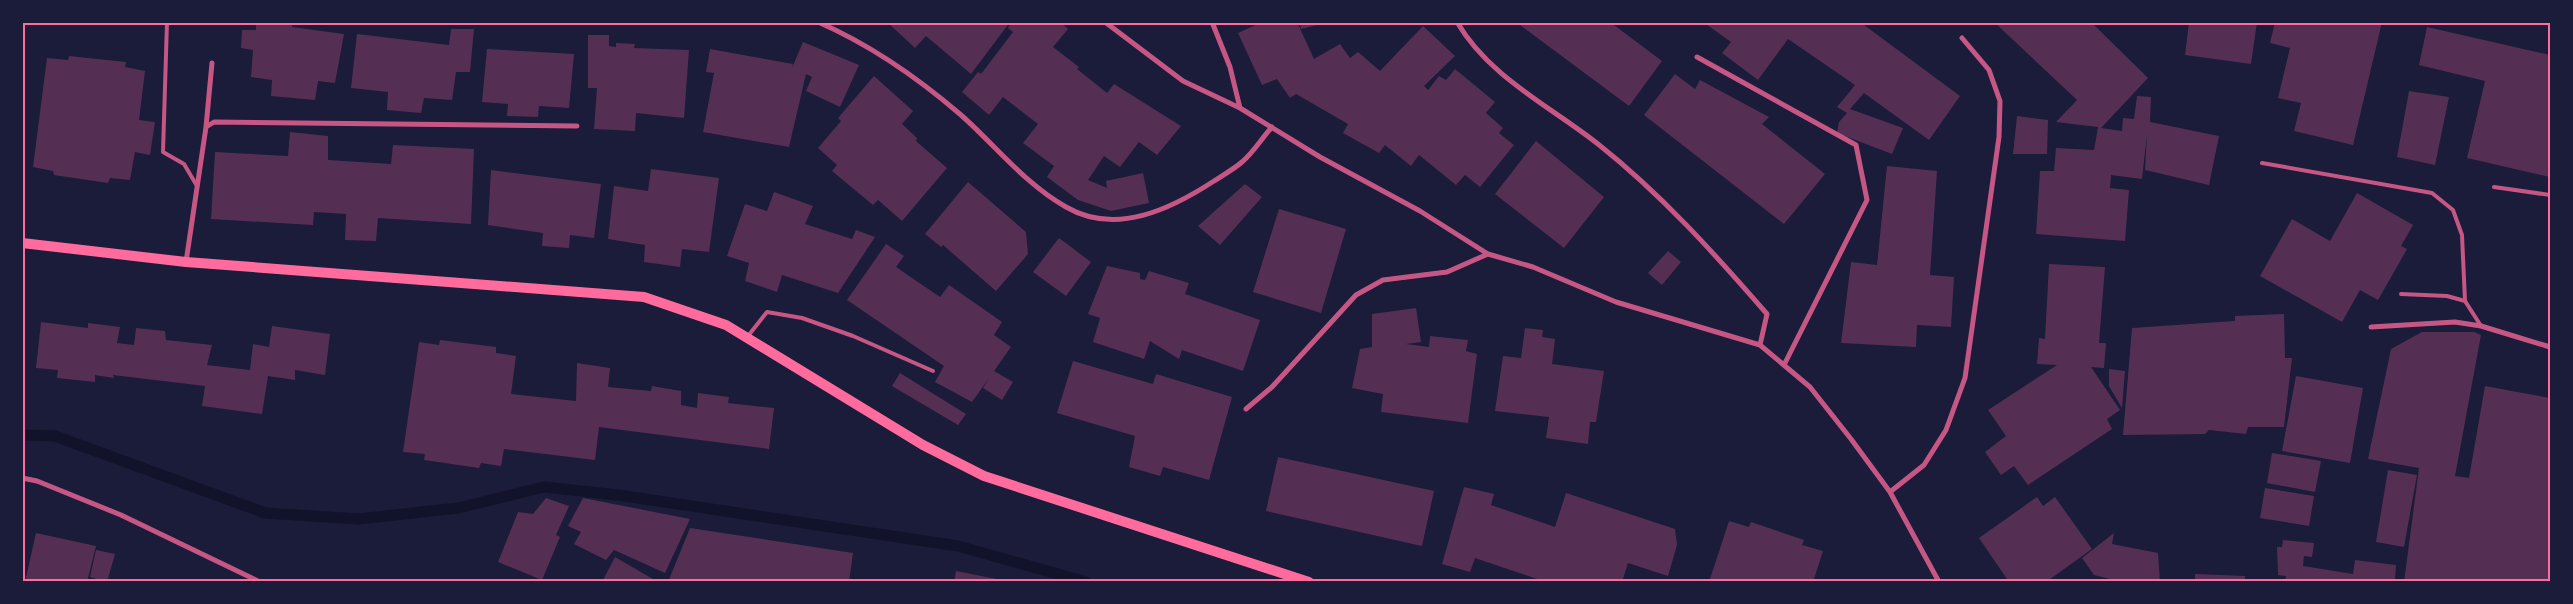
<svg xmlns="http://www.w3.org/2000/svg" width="2573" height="604" font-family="'Noto Sans',sans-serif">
<rect width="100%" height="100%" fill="#1b1b3a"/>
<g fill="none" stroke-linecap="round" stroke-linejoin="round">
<path stroke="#12122b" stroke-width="11" d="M22 435 55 436 265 513 359 519 458 508 544 487 618 495 958 546 1086 582"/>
</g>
<path fill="#542f53" d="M256 22 292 23V27L344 34 335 83 318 81 315 100 271 96 272 80 251 77 253 50 241 48 242 30H256Z
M887 22H1010L971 74 926 36 915 48Z
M1012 22H1060L1068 29 1053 47 1079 67 1077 69 1107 93 1114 84 1181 126 1157 155 1139 142 1120 167 1104 156 1088 180 1107 188 1106 181 1143 173 1149 203 1111 211 1078 200 1047 177 1054 166 1023 143 1038 124 1003 97 989 115 962 92 978 72 981 74 1013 32 1008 28Z
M1262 22H1297L1314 59 1340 44 1350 58 1358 52 1380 71 1423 26 1455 56 1424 86 1428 90 1439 76 1446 80 1455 69 1495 102 1486 113 1503 128 1499 133 1514 145 1480 187 1465 175 1456 185 1419 155 1411 166 1385 145 1379 153 1343 133 1348 124 1296 94 1290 98 1277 79 1262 85 1238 33Z
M1299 22H1325V23L1301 29Z
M1516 22H1610L1662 61 1629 106Z
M1703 22H1860L1960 96 1929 140 1864 93 1850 109 1903 128 1892 154 1837 133 1839 122 1847 113 1837 107 1855 85 1788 39 1758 80 1722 53 1731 42Z
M1994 22H2091L2148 78 2101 128 2122 131 2123 118 2134 119 2137 96 2151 97 2150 122 2219 136 2209 185 2145 170 2147 134 2142 179 2111 175 2110 188 2129 190 2125 241 2036 234 2040 171H2054L2056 148 2094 150 2098 127 2056 122 2077 100Z
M2189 22H2257L2251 64 2185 55Z
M2275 22H2382L2353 145 2294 131 2301 103 2278 98 2290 48 2270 43Z
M2427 27 2550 55V177L2467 158 2485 81 2419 65Z
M451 29H474L470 72H456L452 100 424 98 421 113 387 110 388 92 351 88 357 34 449 45Z
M588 35H609V46L616 47V43L635 44 634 48 689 50 684 118 636 113 635 131 594 129 597 88H588Z
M803 42 859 65 840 107 806 91 812 77 806 74 789 147 703 132 714 73 706 72 710 49 793 64 792 68Z
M487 49 574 54 569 108 539 106 538 117 507 116 508 104 482 102Z
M69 56 126 62 125 67 145 71 139 120 155 122 150 155 135 152 130 180 110 178 108 183 54 175 53 171 33 167 47 58 68 60Z
M1675 74 1695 89 1700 80 1769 117 1762 124 1825 174 1784 224 1644 115Z
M874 76 913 111 902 124 917 138 916 141 947 168 902 221 878 200 873 205 832 171 837 165 818 148 841 121 838 118Z
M2409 91 2449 97 2435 165 2397 157Z
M2017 116 2048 120 2047 154H2013Z
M290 132 328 136V160L391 164 393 145 474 149 471 224 378 218 376 241 345 240 346 214 314 212 313 225 211 219 215 152 288 156Z
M1536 141 1604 197 1564 248 1495 194Z
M1887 166 1937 171 1930 275 1954 277 1951 327 1917 325 1916 347 1841 343 1851 262 1877 265Z
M651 169 719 178 709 252 682 249 680 267 644 262 645 245 608 239 614 186 648 191Z
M491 170 601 184 594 238 570 235 569 248 542 246 543 233 488 225Z
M968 182 1026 232 1028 254 996 291 943 245 941 247 925 234Z
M1245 184 1262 197 1220 245 1198 226Z
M774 192 813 206 805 224 852 239 856 230 875 237 838 293 782 275 777 292 745 281 749 263 727 256 745 204 767 211Z
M2357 193 2413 225 2401 246 2407 249 2378 300 2360 290 2342 322 2260 276 2292 219 2330 241Z
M1279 209 1346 229 1321 313 1253 292Z
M1059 238 1091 262 1066 296 1033 272Z
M886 244 904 256 896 267 940 297 949 285 1002 322 994 335 1011 347 994 371 1013 382 1002 400 983 388 989 378 972 402 935 382 944 366 847 300Z
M1668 251 1681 262 1662 285 1648 273Z
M2049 264 2105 267 2099 343H2106L2104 368 2091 367 2120 410 2107 419 2112 429 2028 485 2014 466 2001 475 1985 452 2006 436 1988 410 2057 365 2037 364 2039 338 2045 339Z
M1107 266 1140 273V279L1145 280 1149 271 1189 283 1185 294 1260 320 1243 371 1182 350 1179 359 1150 341 1144 359 1093 342 1100 318 1088 314Z
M1416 308 1421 342 1406 344 1429 347 1430 336 1468 340 1466 351 1477 354 1468 423 1381 412 1383 394 1352 388 1360 349 1372 347V314Z
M2284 314 2285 358H2292L2284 427H2248L2246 434 2209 430 2205 434 2123 435 2132 328 2235 321V316Z
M41 322 88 328V323L120 327 117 343 134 345 136 328 165 331 166 340 212 345 207 365 250 370 253 344 269 347 272 326 330 334 325 375 295 370V380L268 376 262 414 202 406 205 386 113 375 114 378 95 375V382L57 378 58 370 36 368Z
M1525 328 1543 330 1542 337 1555 339 1552 364 1604 371 1596 422H1590L1588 444 1546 438 1549 417 1495 411 1503 356 1521 358Z
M2422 332H2474L2481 335 2455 476 2469 478 2485 386 2550 398V582H2404L2419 468 2368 459 2391 349Z
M440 340 496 347V353L516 356 511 394 576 401 577 363 610 368 608 387 651 391 652 386 681 391V405L697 408 698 393 729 397 728 403 774 408 769 449 599 427 595 460 504 449 501 466 481 463 479 468 424 460 425 454 403 452 419 342 439 345Z
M1073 361 1153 384 1156 374 1232 397 1209 480 1163 467 1160 476 1129 467 1135 436 1057 413Z
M2109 369 2125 371 2122 408 2109 386Z
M900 373 966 414 958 425 892 386Z
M2296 376 2363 388 2350 463 2282 451Z
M2272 453 2321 461 2315 492 2267 483Z
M1278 457 1434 491 1422 546 1266 511Z
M2388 470 2417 475 2404 547 2376 542Z
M1464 487 1494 494 1491 505 1555 527 1566 493 1675 529 1677 545 1668 576 1628 563 1622 582H1546L1475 558 1470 572 1442 564Z
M2265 488 2314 496 2309 526 2260 518Z
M2037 497 2043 506 2055 497 2092 549 2046 582H2009L1979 538Z
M546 498 569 506 556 535 560 537 542 580 498 562 518 512 533 514Z
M583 498 690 519 665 573 614 550 606 560 574 544 581 532 568 526Z
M1729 521 1749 527 1751 522 1804 540 1802 545 1823 551 1813 582H1709Z
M690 528 853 553 849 582H668Z
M36 533 96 546 87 582H25Z
M2114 533 2112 544 2158 553 2160 582H2122L2094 575 2082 558Z
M2283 540 2314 543 2312 557 2304 556 2303 566 2353 574 2355 560 2396 565 2395 579 2401 582H2285L2286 576 2278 575 2277 547H2282Z
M96 550 115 554 107 582 90 577Z
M615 557 658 582H602Z
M956 571 1007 581V582H954Z
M2195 574 2245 576V582H2195Z"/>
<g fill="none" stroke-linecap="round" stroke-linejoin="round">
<path stroke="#c65784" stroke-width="4" d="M167 22 163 152 184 164 197 186
M2262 163 2432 193 2453 210 2462 235 2465 301
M2494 187 2550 195
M2401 294 2447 296 2465 301
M2465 301 2481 326
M748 336 767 312 802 318 853 336 933 371"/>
<path stroke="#c65784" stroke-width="5" d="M818 22C871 45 918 78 961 115 995 145 1025 184 1066 207 1116 236 1171 209 1214 181 1223 175 1234 169 1242 162 1253 153 1262 138 1272 127
M1105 22 1183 81 1240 108 1320 157 1420 211 1488 254 1533 267 1616 302 1760 345 1810 387 1851 439 1890 492 1939 582
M1212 22 1230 67 1240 108
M1457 22C1489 77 1550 106 1598 144 1661 194 1714 253 1767 314L1760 345
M1697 57 1856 145 1867 200 1784 365
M206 127 212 63
M186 262 206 127 214 122 577 126
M2371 327 2455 322 2481 326 2550 347
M1246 409 1272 387 1356 295 1383 280 1447 272 1488 254
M22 478 37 481 121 515 260 582
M1890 492 1924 465 1946 430 1965 378 1999 137 2000 101 1989 70 1962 38"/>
<path stroke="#ff6b9d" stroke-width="10" d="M22 243 186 262 644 297 726 325 923 445 984 476 1309 582"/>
</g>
<rect width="2573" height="604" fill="none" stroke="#1b1b3a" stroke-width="48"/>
<rect x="24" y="24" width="2525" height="556" fill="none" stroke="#ff6b9d" stroke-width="2"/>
</svg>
